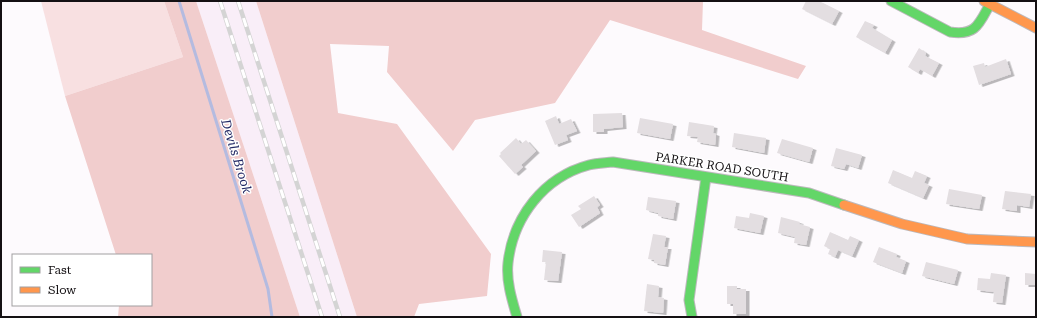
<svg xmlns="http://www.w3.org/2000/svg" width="1037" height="318" font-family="'Roboto Serif',serif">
<defs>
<filter id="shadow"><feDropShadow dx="3.5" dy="2" stdDeviation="0" flood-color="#0004"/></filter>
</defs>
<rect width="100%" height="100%" fill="#fdfafd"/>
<path fill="#f9eef8" d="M196 1H256L357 317H300Z"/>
<path fill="#f8e0e1" d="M41 1H164L183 57 65 96Z"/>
<path fill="#f1cdcd" d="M164 1H196L300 317H118L119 305H151V255H116L65 96 183 57Z
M256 1H703L702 30 806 66 798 79 610 20 555 103 475 120 453 151 387 72 389 46 330 44 338 113 397 124 491 254 487 296 419 304 414 317H357Z"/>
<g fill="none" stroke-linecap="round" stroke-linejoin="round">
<path stroke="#b4bbe0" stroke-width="3" d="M179 1 268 289 272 317"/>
</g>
<path fill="#e3dee1" filter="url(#shadow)" d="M806 1H819L839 11 832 24 802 9Z
M865 21 874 25 872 28 892 40 885 53 856 37Z
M919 48 926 53 925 56 939 63 932 76 920 69 918 73 908 67Z
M1006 59 1011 74 979 85 973 66 984 63 985 67Z
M622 113 623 127 604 129V132H593V114Z
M556 116 559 124 571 119 577 131 566 135 568 140 555 145 545 121Z
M640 118 673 124 670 139 637 133Z
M689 122 714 126 713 133 716 134 715 145 697 142 698 137 687 136Z
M734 133 766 138 764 153 732 147Z
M516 138 521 144 526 140 536 151 521 165 523 167 515 174 499 156 501 154 500 153Z
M782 139 813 148 809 162 777 153Z
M836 148 862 155 858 168 846 164 844 169 831 166Z
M893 170 912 178 915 171 927 176 924 183 929 185 923 198 888 183Z
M949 189 982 195 979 209 946 204Z
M1005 191 1031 194 1029 207 1017 205V211L1002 209Z
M594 196 600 205 597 207 600 213 579 227 571 215 581 209 578 206Z
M648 197 676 201 673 219 658 216V213L646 210Z
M750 213 764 216 760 233 734 228 736 216 749 218Z
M781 217 800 222 799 224 810 227 806 245 794 243 795 237 778 233Z
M830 232 848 240 850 236 859 240 852 256 838 250 835 257 828 254 830 249 824 246Z
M653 234 666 236 664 247H668L665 265 654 263V260L648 259Z
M879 247 897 254 896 257 906 261 902 273 873 262Z
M543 250 562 252 558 281 544 280 546 262H542Z
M926 262 958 270 954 284 922 276Z
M991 273 1006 275 1002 303 993 302 994 292 977 290 978 278 990 279Z
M1025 273 1036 274V285H1025Z
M647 284 659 286 658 297 664 298 663 313 644 311Z
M727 286H737V289H746V314H733V304H727Z"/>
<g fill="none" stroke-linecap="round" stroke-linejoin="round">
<g stroke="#bcb9bc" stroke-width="11">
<path id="fast" d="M891 1 950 32C976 36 979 24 990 4
M517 317C512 300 506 281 508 263 513 217 544 177 589 165 597 163 605 163 613 162L809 193 844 205
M692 317 689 300 706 177"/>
</g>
<g stroke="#bcb9bc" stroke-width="11">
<path id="slow" d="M984 1 1036 28
M844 205 902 224 967 239 1036 242"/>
</g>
<use href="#fast" stroke="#63d668" stroke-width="9"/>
<use href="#slow" stroke="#ff974d" stroke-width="9"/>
<g stroke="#d4d4d4" stroke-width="4.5">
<path id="rail" d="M220 1 322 317
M238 1 340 317"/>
</g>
<use href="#rail" stroke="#fff" stroke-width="3" stroke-dasharray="9" stroke-linecap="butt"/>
</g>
<g text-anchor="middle" stroke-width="3" stroke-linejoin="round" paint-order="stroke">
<g font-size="12" fill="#141013" stroke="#fff">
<text transform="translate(722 167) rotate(9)" y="4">PARKER ROAD SOUTH</text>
</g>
<g font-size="13" font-style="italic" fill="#232965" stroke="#fff">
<text transform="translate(237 156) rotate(73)" y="5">Devils Brook</text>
</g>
</g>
<rect width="1037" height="318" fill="none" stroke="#141013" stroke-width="4"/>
<rect x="12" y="254" width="140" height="52" fill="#ffffff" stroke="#a19fa1"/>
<rect x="20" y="267" width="20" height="6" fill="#63d668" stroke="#a19fa1"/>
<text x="48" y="274" font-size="12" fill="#141013">Fast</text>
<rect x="20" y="287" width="20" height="6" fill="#ff974d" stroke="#a19fa1"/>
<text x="48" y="294" font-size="12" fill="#141013">Slow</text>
</svg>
